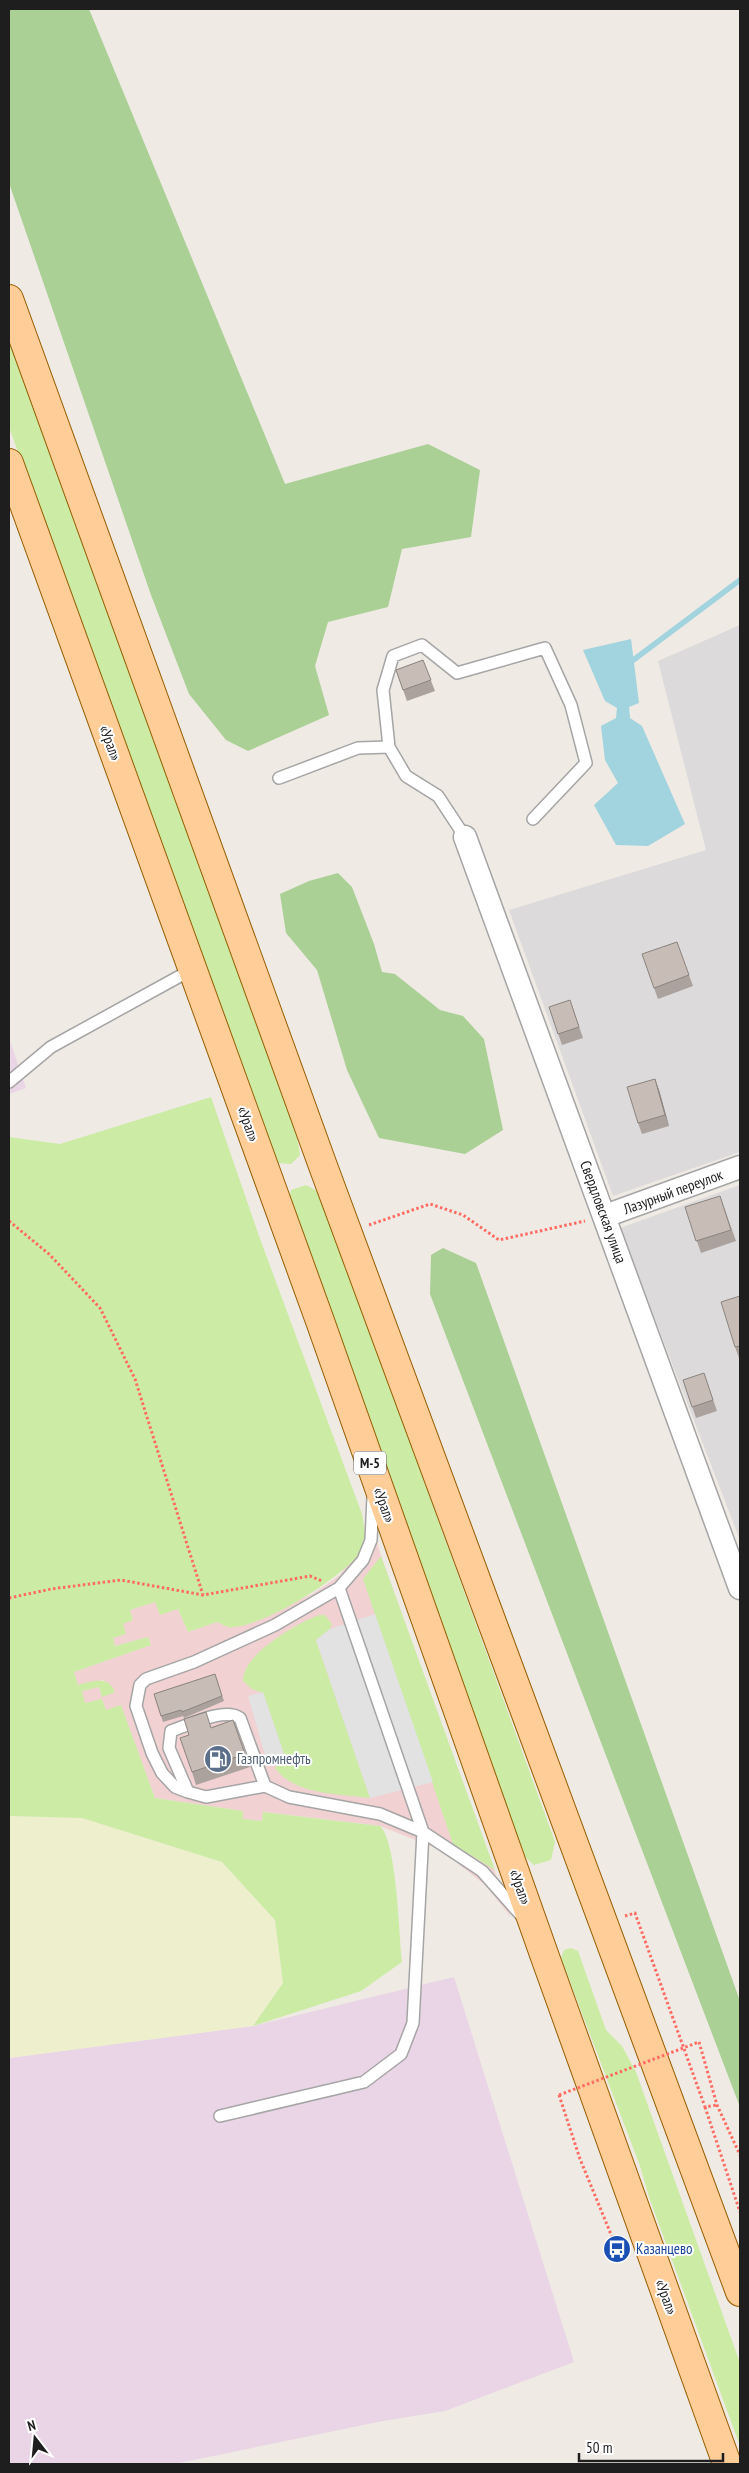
<svg xmlns="http://www.w3.org/2000/svg" width="749" height="2473" font-family="'PT Sans Narrow',sans-serif">
<rect width="100%" height="100%" fill="#efeae3"/>
<path fill="#dcdada" d="M740 625V1152L613 1196 509 910 706 850 658 661Z
M740 1185V1540L620 1228Z"/>
<path fill="#f1d1d2" d="M368 1509 381 1556 511 1917 485 1885 441 1850 380 1826 264 1812 262 1821 242 1819 243 1811 155 1798 121 1706 106 1710 102 1699 85 1704 81 1691 99 1687 102 1696 104 1680 77 1685 74 1672 151 1645 148 1637 115 1646 113 1638 123 1623 133 1620 130 1610 155 1602 178 1609 188 1632 217 1622 228 1627 249 1624 314 1593 340 1575 366 1533Z"/>
<path fill="#e9d5e6" d="M9 1038 26 1088 9 1094Z
M454 1977 574 2362 445 2411 383 2421 174 2464H9V2058L253 2026Z"/>
<path fill="#eeefcd" d="M9 1816 82 1818 222 1862 275 1920 283 1983 253 2026 9 2058Z"/>
<path fill="#cceca6" d="M9 334 297 1137 300 1155 291 1164 277 1163 267 1145 9 427Z
M211 1097 259 1236 362 1514C365 1529 367 1542 358 1555 340 1579 257 1631 228 1627 224 1626 220 1623 217 1622L188 1632 178 1609 160 1615 155 1602 130 1610 133 1620 123 1624 126 1634 113 1638 115 1646 148 1637 151 1645 74 1672 78 1685C93 1681 108 1675 115 1692L102 1697 99 1687 82 1691 85 1703 102 1699 106 1710 121 1705 155 1798 243 1811V1819L262 1821 263 1812 380 1826C397 1842 399 1935 402 1962L361 1991 253 2026 283 1983 275 1920 222 1862 82 1818 9 1816V1137L60 1144Z
M306 1185 319 1192 555 1842 551 1860 534 1865 524 1856 288 1204 291 1190Z
M381 1556 495 1870 453 1844 363 1579Z
M319 1615H325L332 1624 330 1629 316 1640 370 1798C340 1794 294 1795 275 1768L284 1754 263 1693 252 1689 243 1681C242 1655 297 1623 319 1615Z
M571 1948 578 1951 606 2030 622 2046 636 2072 740 2363V2446L649 2197 640 2166 561 1958 564 1950Z"/>
<path fill="#aad096" d="M9 9H89L285 484 428 444 480 470 471 537 402 549 388 607 328 622 315 666 329 715 248 751 226 740 189 694 151 595 9 183Z
M338 873 352 887 374 944 382 972 395 974 440 1010 463 1016 484 1039 503 1130 465 1154 379 1138 347 1070 317 970 286 933 280 894 309 881Z
M443 1248 476 1263 740 2001V2107L430 1294 431 1255Z"/>
<path fill="#e2e2e2" d="M375 1614 433 1782 370 1798 316 1640 330 1629Z
M263 1692 284 1754 267 1762 248 1696Z"/>
<path fill="#a1d4df" d="M631 639 639 703 629 707 630 718 642 726 685 824 648 846 616 845 594 805 618 783 605 760 601 726 616 718 617 708 605 701 583 650Z"/>
<g fill="none" stroke-linecap="round" stroke-linejoin="round">
<path stroke="#a1d4df" stroke-width="5.5" d="M628 664 740 580"/>
<g stroke="#a5a5a5" stroke-width="14">
<path id="lane" d="M389 747 383 690 393 656 422 645 457 673 545 648 571 705 586 763 533 819
M279 778 358 748 389 747 406 776 438 796 465 837
M9 1082 51 1047 191 970
M373 1497 371 1540 363 1560 339 1588 275 1625 194 1662 146 1679 140 1685 136 1706 152 1753 162 1773 175 1787 188 1792 206 1797 265 1786 289 1797 380 1814 423 1832 482 1871 521 1915
M188 1792 169 1748 171 1731C189 1725 224 1707 240 1718L265 1786
M220 2116 364 2082 401 2054 413 2023 423 1832 339 1588"/>
</g>
<g stroke="#a5a5a5" stroke-width="25">
<path id="street" d="M465 837 740 1588
M605 1216 740 1167"/>
</g>
<g stroke="#975d00" stroke-width="30">
<path id="primary" d="M9 299 323 1166 740 2292
M9 463 320 1321 545 1957 727 2464"/>
</g>
<path stroke="#ff6c64" stroke-width="3" stroke-dasharray="2.5 2.5" stroke-linecap="butt" d="M9 1221 49 1254 100 1308 135 1379 203 1595 310 1576 322 1581
M369 1225 430 1204 463 1215 499 1240 585 1221
M9 1598 51 1589 121 1580 203 1595
M625 1916 635 1913 705 2107 717 2105
M699 2042 717 2105 740 2155
M559 2095 580 2159 617 2249 626 2246
M705 2107 740 2212"/>
<use href="#lane" stroke="#fff" stroke-width="11"/>
<use href="#street" stroke="#fff" stroke-width="22"/>
<use href="#primary" stroke="#ffcd98" stroke-width="28"/>
<path stroke="#ff6c64" stroke-width="3" stroke-dasharray="2.5 2.5" stroke-linecap="butt" d="M559 2095 699 2042"/>
</g>
<path fill="#aba29d" d="M423 660 435 691 407 701 396 670Z
M677 942 693 986 658 999 642 954Z
M570 1000 583 1038 562 1045 549 1007Z
M655 1079 659 1090 669 1126 642 1134 638 1123Z
M720 1196 736 1241 701 1253 685 1207Z
M740 1296V1358H739L735 1347Z
M704 1373 717 1411 696 1418 683 1380Z
M215 1674 224 1701 184 1718 183 1716 163 1722 154 1694Z
M233 1720 250 1767 196 1785 192 1772 212 1727Z"/>
<path fill="#8b847f" d="M655 1079 659 1090 669 1126 665 1115Z"/>
<path fill="#c7bcb6" stroke="#8b847f" d="M423 660 431 680 403 690 396 670Z
M677 942 689 975 654 988 642 954Z
M570 1000 579 1027 558 1034 549 1007Z
M655 1079 665 1115 638 1123 627 1087Z
M720 1196 731 1230 696 1241 685 1207Z
M740 1296V1346L735 1347 721 1302Z
M704 1373 713 1400 692 1407 683 1380Z
M215 1674 222 1696 182 1712 181 1710 161 1716 154 1694Z
M206 1712 211 1728 233 1720 245 1754 192 1772 180 1738 189 1735 184 1719Z"/>
<defs>
<g id="fuel-disc" transform="scale(1.4375)"><circle r="9.5" fill="#5c6f8a" stroke="#fff"/><path d="M-5.5-6h7V0h2V4h1.3V-2.5L3-4.5l.8-.8L6-3V5H2.5V1h-1V6h-7ZM-4.2-4.7v3.2H.2V-4.7Z" fill="#fff"/></g>
<g id="bus-disc" transform="scale(1.4375)"><circle r="9.5" fill="#1a4fb4" stroke="#fff"/><path d="M-5-6H5V4H4V6H2V4H-2V6H-4V4H-5ZM-3.5-4V0h7V-4ZM-3.5 1.2v1.5H-2V1.2ZM2 1.2v1.5H3.5V1.2Z" fill="#fff"/></g>
</defs>
<g fill-rule="evenodd">
<use href="#fuel-disc" x="218" y="1759"/>
<use href="#bus-disc" x="617" y="2249"/>
</g>
<g text-anchor="middle" stroke-width="4" stroke-linejoin="round" paint-order="stroke">
<rect fill="#fff" stroke="#626262" stroke-width="1" x="354" y="1451.5" width="32" height="23" rx="4"/>
<g font-size="14" font-weight="bold" fill="#1e1e1e">
<text x="370" y="1468">М-5</text>
</g>
<g font-size="15" fill="#1e1e1e" stroke="#fff">
<text transform="translate(110 743) rotate(70)" y="5">«Урал»</text>
<text transform="translate(248 1124) rotate(70)" y="5">«Урал»</text>
<text transform="translate(673 1192) rotate(-20)" y="5">Лазурный переулок</text>
<text transform="translate(603 1212) rotate(70)" y="5">Свердловская улица</text>
<text transform="translate(384 1505) rotate(70)" y="5">«Урал»</text>
<text transform="translate(520 1887) rotate(70)" y="5">«Урал»</text>
<text transform="translate(666 2297) rotate(70)" y="5">«Урал»</text>
</g>
<g font-size="15" fill="#4e5e75" stroke="#fff" text-anchor="start">
<text x="237" y="1764">Газпромнефть</text>
</g>
<g font-size="15" fill="#164399" stroke="#fff" text-anchor="start">
<text x="636" y="2254">Казанцево</text>
</g>
</g>
<rect width="749" height="2473" fill="none" stroke="#1e1e1e" stroke-width="20"/>
<g transform="translate(35 2438) rotate(344)" stroke="#ffffff" stroke-width="4" paint-order="stroke">
<path d="M0-4L9 19L0 12L-9 19Z" fill="#1e1e1e"/>
<text y="-8" font-size="14" font-weight="bold" text-anchor="middle" fill="#1e1e1e">N</text>
</g>
<path d="M579 2453v8h144v-8" fill="none" stroke="#1e1e1e" stroke-width="2.5"/>
<text x="586" y="2453" font-size="15" fill="#1e1e1e" stroke="#ffffff" stroke-width="4" paint-order="stroke">50 m</text>
</svg>
